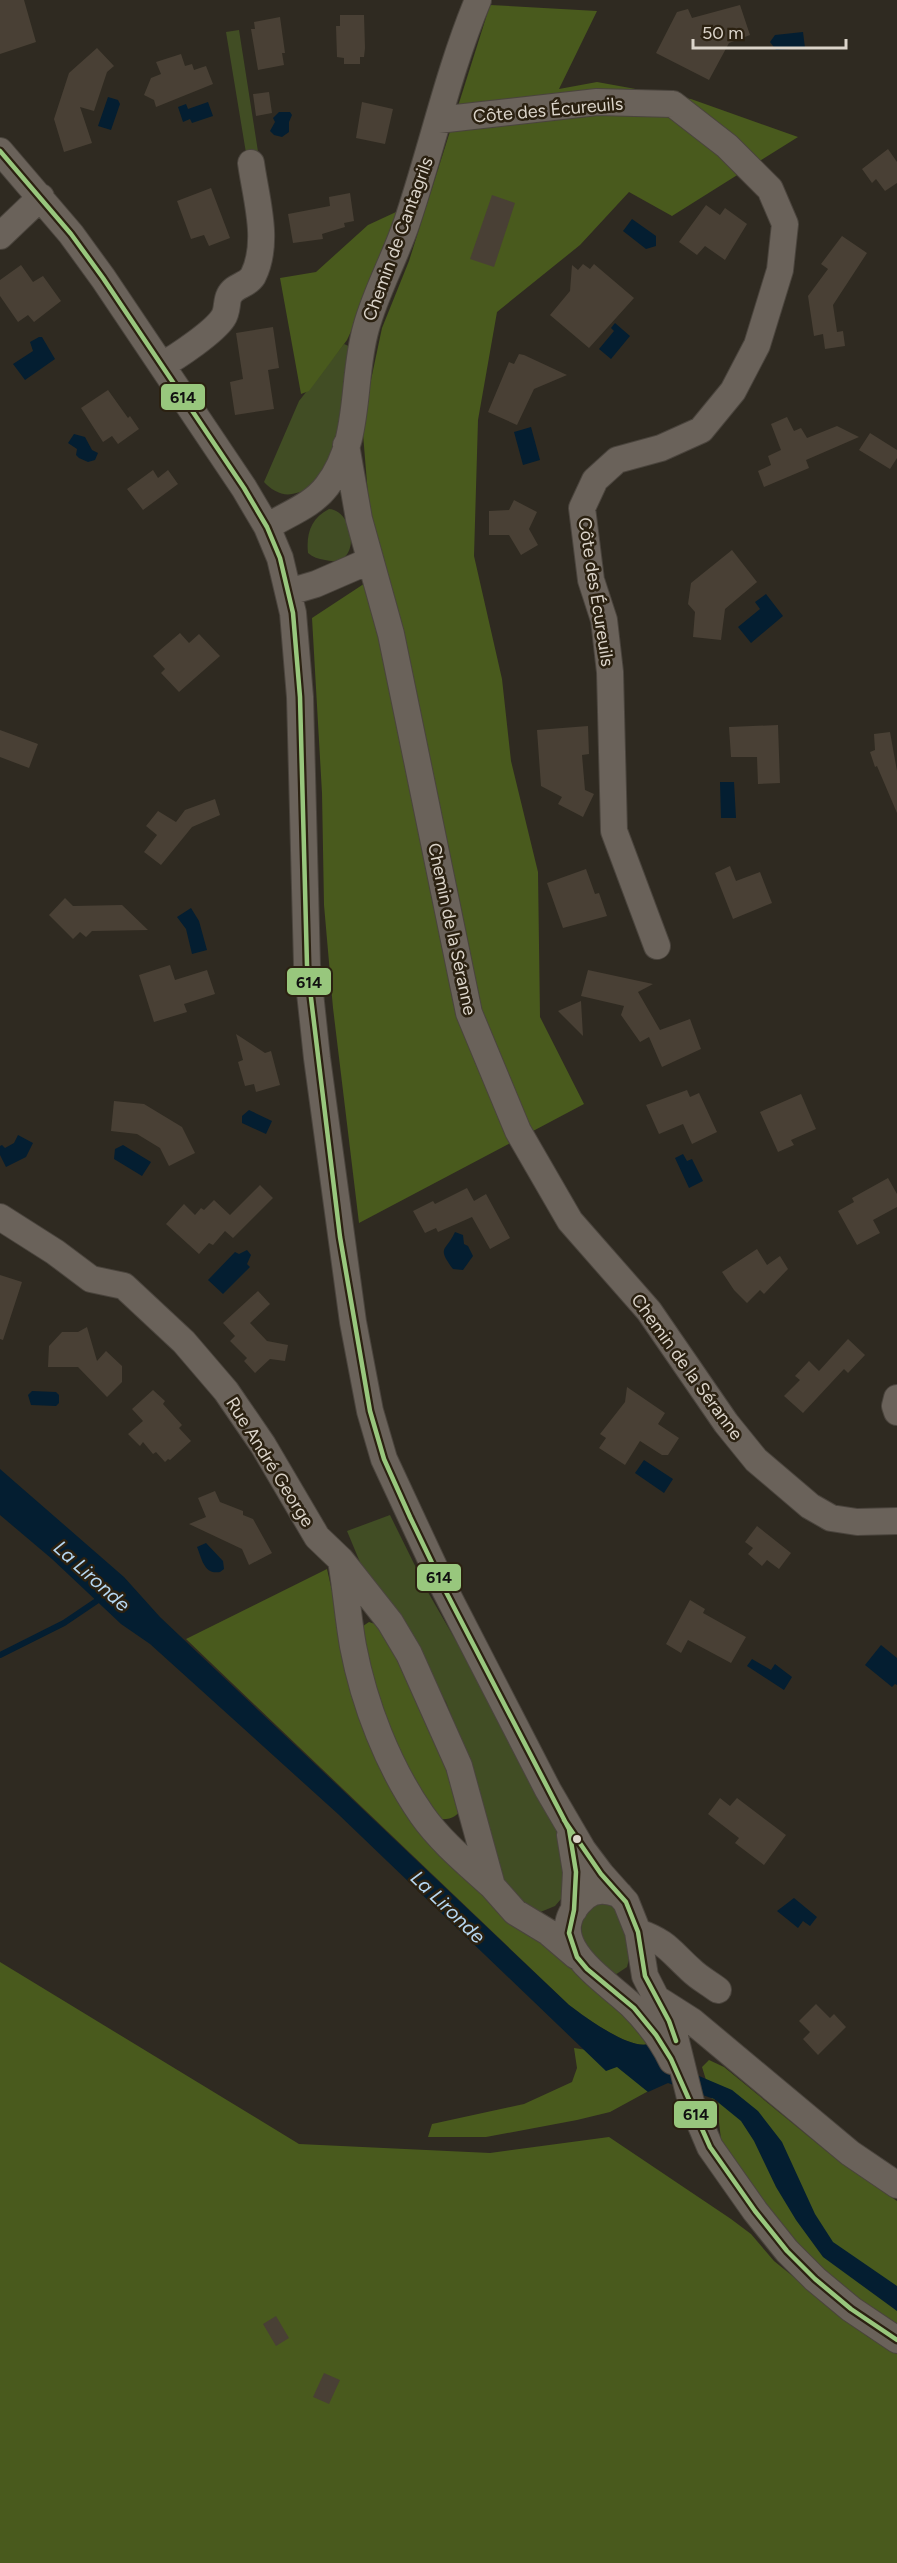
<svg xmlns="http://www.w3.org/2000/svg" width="897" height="2563" font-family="Figtree,sans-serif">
<rect width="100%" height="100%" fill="#2f2a21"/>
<path fill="#414d24" d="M239 30 259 158 247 159 226 32Z
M344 344 353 348C347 388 343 487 292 494 282 496 271 490 264 482L299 401Z
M329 509C356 511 362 570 325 560 318 559 313 557 308 553 306 534 311 518 329 509Z
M390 1515 429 1594 475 1674 568 1852 567 1892 555 1906 538 1913 524 1906 499 1875 458 1733 446 1702 362 1567 347 1531Z
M608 1899 623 1919 630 1955 627 1967 615 1975C608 1971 595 1966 590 1959 579 1945 579 1921 588 1907Z"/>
<path fill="#495a1d" d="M490 5 597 11 559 89 597 82 691 99 798 137 672 216 629 192 580 245 497 312 478 420 474 556 502 679 511 761 538 872 540 1017 584 1104 359 1223 333 1008 324 905 322 793 312 618 385 570 369 507 363 434 368 394 382 328 409 261Z
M409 206 347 340 309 391 301 394 280 278 316 272 368 225Z
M327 1569 343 1640 405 1804 607 1988 649 2044C629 2050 585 2017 569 2005L186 1639Z
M369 1622 378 1625 422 1700 463 1806C457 1817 451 1820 439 1819L419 1799 379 1703 359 1633 363 1626Z
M0 1962 299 2144 490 2153 609 2137 731 2219 751 2234 774 2261 867 2336 897 2354V2563H0Z
M574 2048 659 2061 665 2082 610 2112 577 2120 486 2137H428L432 2124 524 2104 572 2082 577 2068Z
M709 2060 724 2067 835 2158 897 2201V2326L859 2300 825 2271 790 2236 722 2148 719 2122 702 2067Z"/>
<path fill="#041e31" d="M803 32 805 48 776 50 770 42 775 35Z
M108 97 118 100 120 104 111 130 98 126Z
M208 102 213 116 192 123 190 119 183 122 178 107 186 104 188 109Z
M279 112H290L292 115 289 122V132L282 137 274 135 270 131 275 122 273 118Z
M632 219 656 236V246L646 249 623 231Z
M615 323 630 336 611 359 599 349 614 331 611 328Z
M39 337H42L55 359 25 380 13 364 33 351 30 342Z
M531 427 540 460 523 465 514 432Z
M74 434 85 437 92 450 98 453 95 460 88 462 79 458 76 455 77 449 68 443Z
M766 594 783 616 751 643 738 627 760 609 755 602Z
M720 782H734L736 818H721Z
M191 908 199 921 207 950 192 954 186 929 177 917Z
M249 1110 272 1121 266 1134 242 1123V1116Z
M18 1135 33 1143 26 1157 6 1167 0 1155V1146L2 1145 5 1148 14 1143Z
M123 1145 151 1162 142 1176 114 1159 115 1149Z
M683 1154 687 1161 692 1159 703 1181 689 1188 675 1158Z
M455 1232 463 1235 464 1244 468 1246 473 1256 463 1270 453 1269C436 1246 446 1252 455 1232Z
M247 1250 251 1255 247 1264 250 1267 223 1294 208 1280 235 1252 239 1254Z
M32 1391 56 1392 59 1395V1403L56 1406 31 1405 28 1395Z
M644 1460 673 1479 664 1493 635 1473Z
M0 1469 124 1577 160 1617 569 2005C585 2017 629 2050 649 2044L659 2059 732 2090 758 2111 782 2142 815 2214 833 2242 897 2286V2311L823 2257 796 2220 776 2187 754 2141 741 2121 714 2099 668 2083 648 2092 617 2067 606 2071 338 1814 150 1644 121 1624 52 1559 0 1515Z
M206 1543 223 1561 224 1569 220 1572C204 1575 202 1559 197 1547Z
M881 1645 897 1658V1685L895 1684 892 1687 865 1665Z
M752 1659 771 1670 775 1664 792 1677 784 1690 747 1666Z
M794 1898 817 1917 810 1926 803 1921 798 1928 777 1911Z"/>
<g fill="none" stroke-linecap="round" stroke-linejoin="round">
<path stroke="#041e31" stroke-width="6" d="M0 1655 64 1623 101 1598"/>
</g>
<path fill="#494035" d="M0 0H24L36 42 0 54Z
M740 5 750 35 729 43 709 80 656 53 677 12 688 9 692 18Z
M340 15H364L365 48 364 57H360V64H344V58L337 57 336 26H340Z
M280 17 285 53H282L284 65 258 70 251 29H255L254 22Z
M97 48 114 66 107 72 94 111 80 107 92 143 64 152 54 119 69 73Z
M181 54 185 66 192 64 194 70 206 66 213 84 156 107 154 100 144 95 151 78 161 74 156 62Z
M269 92 272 113 256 116 253 94Z
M362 102 393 109 385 144 356 138Z
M888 149 897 162V183L885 191 876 179 872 183 862 169Z
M211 188 230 238 209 246 204 235 191 239 177 201Z
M350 193 354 221 344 223 345 227 322 234 323 239 293 243 288 214 330 206 329 197Z
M492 195 515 203 494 267 470 259Z
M706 205 720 215 725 208 747 224 725 260 705 246 697 255 679 242Z
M842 236 867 253 833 305 837 332 843 331 845 346 825 349 823 334 814 336 808 296 828 269 821 264Z
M583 264 590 269 594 264 634 298 589 348 550 315 570 291 572 265 578 270Z
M21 265 33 282 43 276 61 301 34 322 28 315 18 322 0 296V280Z
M273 327 279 368 268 370 274 409 235 415 230 382 243 379 236 333Z
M519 354 524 355 567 375 534 389 517 425 488 412 509 362 514 364Z
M108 390 128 418 130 416 139 429 118 444 112 436 103 442 81 408Z
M787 417 794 431 801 428 807 438 837 426 859 437 806 460 809 468 764 487 758 471 771 465 768 456 781 450 771 424Z
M870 433 897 450V458L890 469 859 450Z
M153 470 158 478 168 470 178 484 143 510 127 489Z
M514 500 537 512 529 529 538 545 521 555 509 535H489V511L509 510Z
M732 550 757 582 725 609 721 640 693 637 695 612 688 604 691 583Z
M180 633 189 643 199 634 220 656 179 692 161 673 165 669 153 656Z
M778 725 780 783 758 784 757 757H731L729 727Z
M588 726 589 754 582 755 585 790 594 794 583 817 558 804 562 797 541 786 537 730Z
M0 730 38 744 29 768 0 757Z
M890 732 897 771V813L877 766 875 767 870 752 875 750 874 734Z
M215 799 220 815 192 827 161 865 144 852 157 835 146 826 158 811 176 822 185 810Z
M730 866 736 881 760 872 772 903 733 919 715 873Z
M586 869 595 894 599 893 607 916 563 928 547 883Z
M65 898 73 906 122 905 148 930 92 931 86 937 80 932 73 939 49 915Z
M170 965 175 980 207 970 215 994 184 1004 187 1012 154 1022 139 975Z
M588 970 653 984 638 992 660 1030 690 1019 701 1049 662 1067 649 1037 640 1042 621 1015 624 1006 581 996Z
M581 1001 583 1036 558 1011Z
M236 1034 265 1053 271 1051 280 1085 256 1092 254 1084 245 1086 238 1062 243 1060Z
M687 1090 690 1097 699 1093 717 1132 692 1144 683 1124 659 1134 646 1105Z
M801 1094 816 1129 791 1140 794 1145 778 1152 760 1112Z
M114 1101 144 1104 182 1127 195 1153 169 1166 160 1148 137 1134 111 1131Z
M888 1178 897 1194V1207L873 1220 880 1233 857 1245 838 1211 854 1202 852 1198Z
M260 1185 273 1198 233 1238 225 1231 213 1245 209 1243 199 1254 166 1224 184 1204 195 1215 201 1208 204 1210 214 1200 230 1215Z
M467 1188 474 1201 486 1194 510 1238 490 1249 472 1217 438 1232 436 1228 425 1233 413 1211 433 1201 435 1204Z
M757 1249 767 1265 780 1256 788 1269 764 1294 760 1290 747 1303 734 1290 722 1272Z
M0 1275 22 1282 3 1340 0 1339Z
M258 1291 270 1304 250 1323 267 1341 288 1345 285 1361 270 1359 255 1373 244 1361 247 1358 230 1341 235 1336 223 1323Z
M87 1327 97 1361 106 1351 122 1366V1382L107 1397 78 1367H48L49 1346 62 1332H78Z
M848 1339 865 1355 848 1373 844 1369 803 1413 784 1396 800 1380 795 1376 809 1361 819 1371Z
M627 1387 665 1413 658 1424 679 1438 668 1455H662L640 1441 625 1465 599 1448 606 1438 600 1434 625 1402Z
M153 1390 165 1401 163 1404 182 1425 179 1428 191 1441 170 1460 168 1459 165 1462 156 1452 153 1454 143 1442 140 1446 128 1434 143 1421 132 1409Z
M215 1491 220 1502 243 1511V1515L253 1519 272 1553 249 1565 242 1549 189 1524 206 1517 198 1498Z
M757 1526 791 1553 779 1569 767 1560 762 1566 748 1554 753 1548 745 1542Z
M690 1600 705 1609 703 1613 746 1637 731 1663 688 1640 681 1653 666 1644Z
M720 1798 730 1806 737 1798 786 1835 764 1865 735 1843 739 1838 708 1814Z
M816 2004 830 2018 834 2014 846 2027 818 2055 803 2039 810 2032 799 2021Z
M276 2316 289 2338 276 2346 263 2324Z
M324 2373 340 2380 329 2404 313 2397Z"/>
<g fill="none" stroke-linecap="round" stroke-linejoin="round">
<g stroke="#4a443d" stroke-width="28">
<path id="minor" d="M438 120 597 102 673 104 727 146 770 189 785 224 780 270 757 345 733 391 701 430 661 448 617 460 595 480 582 508 591 580 604 620 610 672 614 831 657 946
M0 151 71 234 103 278 244 488 267 527 280 558 293 613 300 697 307 965 317 1058 353 1322 370 1411 384 1459 445 1590 548 1790 583 1850 601 1874 626 1902 638 1932 645 1976 674 2033 691 2102 710 2147 755 2211 787 2251 815 2279 851 2309 897 2340
M0 236 41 197
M162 365C177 357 214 332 223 318 228 311 226 302 229 296 234 285 247 286 253 276 270 242 256 199 251 163
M346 445 359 519 391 634 469 1013 518 1131 570 1221 649 1311 726 1423 756 1460 810 1506 831 1518 857 1522 897 1521
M267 527C287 514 312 506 327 486 362 441 351 380 366 328 376 291 395 258 407 222 432 148 448 72 478 0
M289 592 316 584 369 561
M0 1217 55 1252 91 1279 124 1286 184 1342 226 1391 263 1445 317 1537 341 1560 390 1622 409 1654 459 1766 492 1886C468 1864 441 1842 422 1815 388 1766 364 1704 353 1646 348 1618 346 1589 341 1560
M897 1398 895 1406 897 1412
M570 1835 576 1872 574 1910
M492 1886 515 1912 548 1932 576 1956
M620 1895C608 1890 596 1888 585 1897 536 1940 604 1979 631 2005 647 2021 662 2040 672 2061
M638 1932C667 1942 670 1951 691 1970 699 1978 709 1983 718 1990
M659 2000 692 2021 850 2153 897 2185"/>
</g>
<use href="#minor" stroke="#6a625a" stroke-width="26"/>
<g stroke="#2b2111" stroke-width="9">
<path id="bus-1" d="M0 151 71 234 103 278 244 488 267 527 280 558 293 613 300 697 307 965 340 1237 370 1411 384 1459 410 1517 445 1590 569 1829 576 1872 574 1910 569 1933 577 1957 587 1969 634 2008 656 2035 671 2059 710 2147 755 2211 787 2251 815 2279 851 2309 897 2340
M564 1820 601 1874 626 1902 638 1932 645 1976 669 2021 676 2041"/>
</g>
<use href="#bus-1" stroke="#98c77d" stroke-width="4.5"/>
</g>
<circle fill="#dbd4ca" stroke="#2b2111" stroke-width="2" cx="577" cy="1839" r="5"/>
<g text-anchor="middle" stroke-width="5" stroke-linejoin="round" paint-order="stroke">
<g font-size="18" fill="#dbd4ca" stroke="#2b2111">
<text transform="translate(548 110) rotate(-5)" y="6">Côte des Écureuils</text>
<text transform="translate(398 239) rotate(-70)" y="6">Chemin de Cantagrils</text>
<text transform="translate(596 592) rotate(81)" y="6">Côte des Écureuils</text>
<text transform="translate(452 929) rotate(78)" y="6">Chemin de la Séranne</text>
<text transform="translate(687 1367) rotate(54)" y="6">Chemin de la Séranne</text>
<text transform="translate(270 1462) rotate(58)" y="6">Rue André George</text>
</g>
<g font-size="20" font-style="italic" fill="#b6d7f1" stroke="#2b2111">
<text transform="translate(92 1576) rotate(42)" y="7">La Lironde</text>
<text transform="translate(448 1907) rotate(44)" y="7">La Lironde</text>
</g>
</g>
<g stroke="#2b2111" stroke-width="2">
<rect x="160" y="383" width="46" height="28" rx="6" fill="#98c77d"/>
<rect x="286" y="967" width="46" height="29" rx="6" fill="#98c77d"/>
<rect x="416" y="1563" width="46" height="29" rx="6" fill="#98c77d"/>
<rect x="673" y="2100" width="45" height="29" rx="6" fill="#98c77d"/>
</g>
<g font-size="16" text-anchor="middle" font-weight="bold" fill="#111">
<text x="183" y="403">614</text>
<text x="309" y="988">614</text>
<text x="439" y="1583">614</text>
<text x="696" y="2120">614</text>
</g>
<path d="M693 39v9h153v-9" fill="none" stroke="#dbd4ca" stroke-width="3"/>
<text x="702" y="39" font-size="18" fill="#dbd4ca" stroke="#2b2111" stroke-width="4.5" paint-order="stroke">50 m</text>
</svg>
